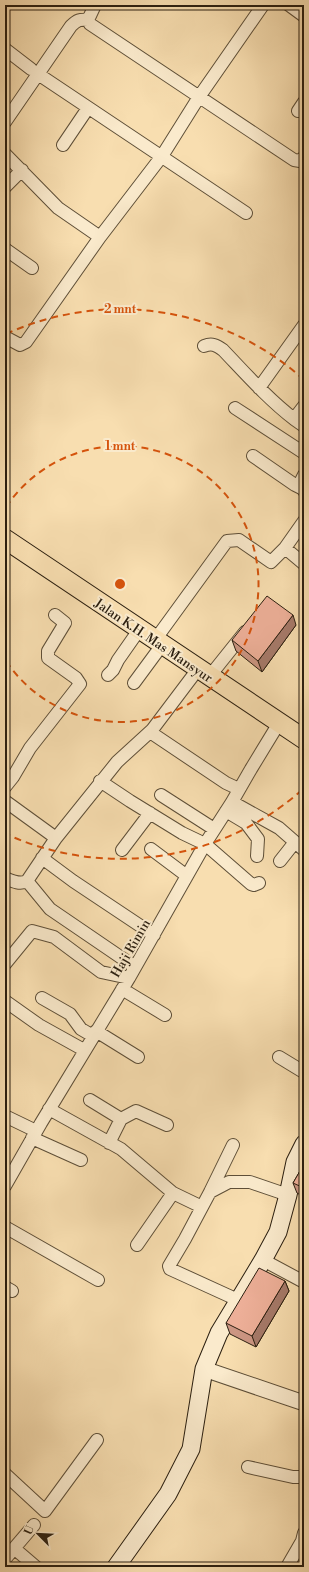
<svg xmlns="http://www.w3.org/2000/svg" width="309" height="1572" font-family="'Libre Bodoni',serif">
<rect width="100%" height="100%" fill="#f8deb0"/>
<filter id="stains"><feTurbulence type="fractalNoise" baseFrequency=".005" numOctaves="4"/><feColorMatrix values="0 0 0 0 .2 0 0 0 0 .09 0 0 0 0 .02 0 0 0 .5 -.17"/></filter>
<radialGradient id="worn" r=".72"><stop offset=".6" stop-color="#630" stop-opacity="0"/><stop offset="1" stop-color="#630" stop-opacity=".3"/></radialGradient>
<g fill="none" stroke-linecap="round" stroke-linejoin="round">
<g stroke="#5e4f38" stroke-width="14">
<path id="minor" d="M289 5 304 16
M88 20 95 5
M5 49 31 69
M38 74 246 213
M298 111 304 102
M5 122 71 26C77 20 80 19 88 20L90 24 294 160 300 161 304 157
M63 145 88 108
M5 154 58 208 100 237
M5 187 22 170
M5 249 32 268
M5 337 20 345 26 342 100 237 162 156 199 97 263 5
M204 346C212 343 216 345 223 350 246 374 268 399 294 419L304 406
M259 388 304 325
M235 408 304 453
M294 419 304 426
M253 456 295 485 301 488
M304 475 300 483 304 491
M285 548 304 564
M155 640 227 541 239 540 271 562 285 548 304 521
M108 675 113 670 118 660 139 630
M209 677 245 632
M134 683 162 645
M150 732 226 783 239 789
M100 781 130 801 182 833 205 844 251 884 254 885 259 883
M5 787 13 777 30 748 80 684 76 678 48 658V651L65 623 55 615
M161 795 214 829
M5 801 56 838 117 762 152 730 198 669
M232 802 279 828 295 842 280 861
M226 811 246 823 258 839 257 856
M295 842 304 850
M151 849 187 876
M122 850 150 813
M42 858 73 881 154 935
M5 878C12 881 20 885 27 881L56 838
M27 881 50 909 135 967
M5 964 32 931 54 937 101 972 129 978
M122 989 165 1015
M42 998 70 1014 81 1029 93 1036
M5 1001 39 1025 84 1050
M96 1031 138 1057
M279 1057 302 1071H304
M90 1100 121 1119
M49 1109 121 1149 173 1193 202 1207
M5 1116 36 1131
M32 1138 81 1160
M109 1143 121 1119 136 1111 167 1125
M233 1145 210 1192 185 1239 169 1266 170 1269 238 1300
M5 1186 41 1123 129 978 205 844 232 802 251 769 279 723
M210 1192 229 1182H250L288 1195
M5 1227 98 1280
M137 1245 173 1193
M263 1260 304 1282
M5 1287 12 1291
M248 1467 293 1477H304
M5 1474 45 1511 97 1440
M15 1549 36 1567
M5 1559 34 1525
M287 1567 302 1541 304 1533"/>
</g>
<g stroke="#5e4f38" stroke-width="17">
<path id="tertiary" d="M204 1369 304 1403"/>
</g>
<g stroke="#2b1f10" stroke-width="19">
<path id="secondary" d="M116 1567 168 1494 191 1449 204 1369 219 1333 263 1260 278 1232 288 1195 295 1162 304 1144"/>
</g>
<g stroke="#2b1f10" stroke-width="21">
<path id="primary" d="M5 539 304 739"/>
</g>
<use href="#minor" stroke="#faeacc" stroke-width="12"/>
<use href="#tertiary" stroke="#faeacc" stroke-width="15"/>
<use href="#secondary" stroke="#faeacc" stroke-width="17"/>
<use href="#primary" stroke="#f8deb0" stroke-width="19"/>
</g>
<path fill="#cc9683" stroke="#2b1f10" d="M296 625 262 672 236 651 232 640Z
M304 1164V1197L297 1193 293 1183Z
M285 1281 289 1291 256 1347 230 1334 226 1323Z"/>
<path fill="#a67a6a" stroke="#2b1f10" d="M293 615 296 625 262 672 258 661Z
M285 1281 289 1291 256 1347 252 1336Z"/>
<path fill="#edaf98" stroke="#2b1f10" d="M267 596 293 615 258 661 232 640Z
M304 1164V1188L293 1183Z
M259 1268 285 1281 252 1336 226 1323Z"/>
<g fill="none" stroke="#d5530c" stroke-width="2" stroke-dasharray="7 5">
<path d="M6 507A138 138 0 1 1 6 661"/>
<path d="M302 790A275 275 0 0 1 6 834M6 334A275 275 0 0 1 302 378"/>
</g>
<g text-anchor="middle" stroke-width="4" stroke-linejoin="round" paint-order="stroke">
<g font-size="13" fill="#2b1f10" stroke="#faeacc">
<text transform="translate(154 640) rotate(34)" y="5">Jalan K.H. Mas Mansyur</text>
<text transform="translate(130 948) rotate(-60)" y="5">Haji Rimin</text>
</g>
</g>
<circle cx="120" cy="584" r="6" fill="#d5530c" stroke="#faeacc" stroke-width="2"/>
<g font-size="12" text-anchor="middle" font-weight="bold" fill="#d5530c" stroke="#faeacc" stroke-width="4" stroke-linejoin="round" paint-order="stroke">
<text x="120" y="313">2 mnt</text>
<text x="120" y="450">1 mnt</text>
</g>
<rect width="309" height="1572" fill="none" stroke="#f8deb0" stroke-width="20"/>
<rect x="6" y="6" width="297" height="1560" fill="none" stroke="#2b1f10" stroke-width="2"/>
<rect x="10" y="10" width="289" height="1552" fill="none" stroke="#2b1f10"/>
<g transform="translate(38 1534) rotate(294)" stroke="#faeacc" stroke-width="3" paint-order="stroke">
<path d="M0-3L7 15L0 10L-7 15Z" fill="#2b1f10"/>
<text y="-6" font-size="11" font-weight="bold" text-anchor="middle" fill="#2b1f10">U</text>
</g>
<rect width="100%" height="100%" filter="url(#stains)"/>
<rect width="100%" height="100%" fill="url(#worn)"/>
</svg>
